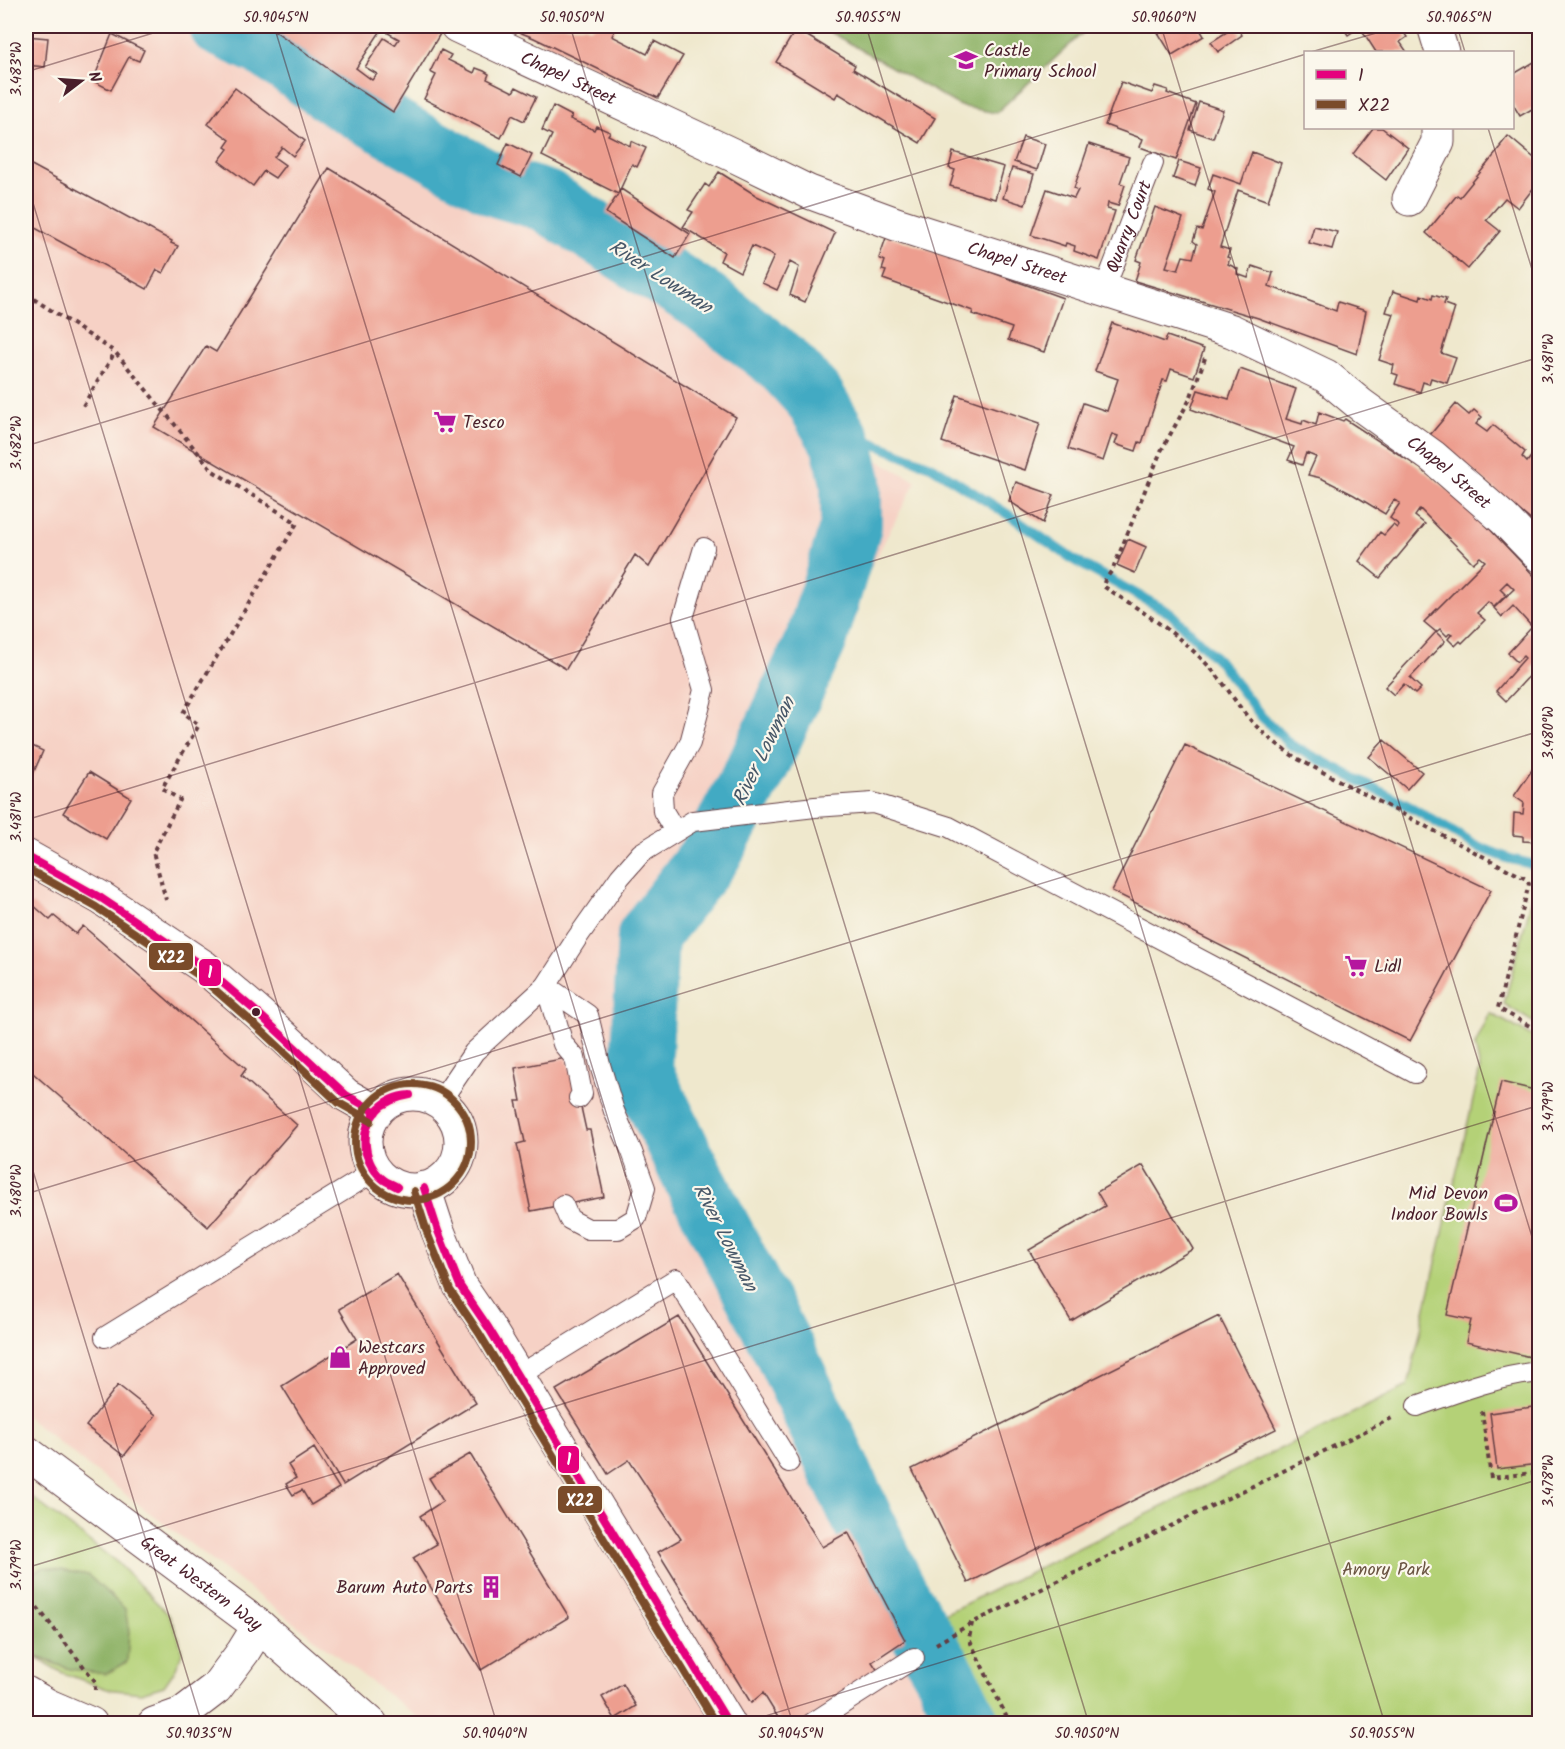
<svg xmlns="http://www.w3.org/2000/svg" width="1565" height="1749" font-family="Kalam,sans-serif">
<rect width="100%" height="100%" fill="#fbf7ec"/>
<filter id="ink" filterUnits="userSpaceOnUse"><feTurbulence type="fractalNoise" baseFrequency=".0167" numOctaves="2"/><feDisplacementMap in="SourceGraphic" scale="12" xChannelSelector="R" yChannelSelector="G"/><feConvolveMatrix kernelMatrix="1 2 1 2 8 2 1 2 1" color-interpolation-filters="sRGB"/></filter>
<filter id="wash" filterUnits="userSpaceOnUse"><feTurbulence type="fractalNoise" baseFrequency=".008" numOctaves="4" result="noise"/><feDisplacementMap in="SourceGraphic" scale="24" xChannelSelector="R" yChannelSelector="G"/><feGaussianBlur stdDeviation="1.35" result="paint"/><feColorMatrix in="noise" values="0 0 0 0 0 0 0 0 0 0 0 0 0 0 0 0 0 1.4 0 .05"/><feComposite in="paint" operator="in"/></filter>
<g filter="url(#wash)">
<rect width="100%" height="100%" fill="#efe8cd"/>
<path fill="#f6d1c5" d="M26 26H251L413 131 643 270 760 356 807 402 831 448 859 450 916 481 780 741 722 846 677 919 662 967 655 1040 675 1114 982 1723H425L87 1465 26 1416Z"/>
<path fill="#b4d177" stroke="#7f7851" stroke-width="1.5" d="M1539 874H1540L1539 1026 1504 1004 1538 875Z
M1490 1013 1539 1040V1723H982L930 1621 1408 1386 1480 1069 1475 1045Z
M26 1493 118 1563 169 1615 179 1638 182 1653 176 1669 164 1686 141 1693 107 1689 63 1673 32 1656 70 1669 31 1573 26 1575Z"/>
<path fill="#8fb368" stroke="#6c694a" stroke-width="1.5" d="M819 26H1090L996 113 960 106Z
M45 1567 88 1575 125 1609 129 1631 127 1662 106 1674 70 1669 26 1653V1575Z"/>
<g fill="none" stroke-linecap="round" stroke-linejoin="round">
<path stroke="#43aac3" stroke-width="10" d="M841 442 860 438 931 466 1012 517 1074 560 1170 613 1218 660 1262 717 1291 745 1414 809 1476 846 1510 859 1540 866"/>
<path stroke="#43aac3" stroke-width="62" d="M220 26 262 45 339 98 458 165 499 187 546 201 705 302 783 363 814 397 841 442 851 481V525L817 638 759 764 711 854 648 936 641 1070 689 1169 784 1350 893 1585 947 1678 969 1724"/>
</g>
<g id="blocks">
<path fill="#ed9e8f" d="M268 26H384L356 68 372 80 377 74 365 67 384 38 395 45 399 39 388 33 393 26H417L440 34 393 112 347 82Z
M504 26H585L592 29 594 26H617L612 36 647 54 654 41 683 56 658 98 534 38Z
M1143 26H1198L1204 36 1172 55 1154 26 1146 31Z
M1236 26 1242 35 1218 52 1211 42Z
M1342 26H1399L1407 37 1400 42 1407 52H1376L1360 27 1348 35Z
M796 29 855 65 853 69 935 118 920 143 838 93 835 98 776 62Z
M112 34 144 50 139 61 129 57 111 90 93 81Z
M26 36 48 38 45 67 26 65Z
M441 50 451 55 448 60 474 73 476 68 484 71 489 74 487 79 513 92 516 87 536 97 524 121 512 115 501 138 424 99 436 75 430 72Z
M1539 59V105L1520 116 1512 103V75Z
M1121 82 1152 93 1155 86 1168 90 1167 93 1196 104 1176 160 1140 147 1143 139 1105 125Z
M235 88 305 141 293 156 282 147 274 157 285 165 275 178 264 171 253 186 219 161 228 149 225 147 230 140 208 124Z
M1199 102 1223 110 1213 138 1190 130Z
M553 106 572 116 570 119 594 130 596 126 610 132 608 135 630 146 631 141 646 148 637 167 632 164 618 194 542 156 552 135 542 130Z
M1373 128H1382L1408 148 1386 180 1353 154Z
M1508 136 1539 162V181L1518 208 1505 198 1486 220 1500 231 1468 269 1426 233 1457 195 1460 197 1501 147 1500 146Z
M1023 137 1045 144 1037 170 1014 162Z
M508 143 532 155 521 177 498 165Z
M1089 144 1129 157 1120 183 1125 185 1118 206 1108 203 1107 209 1115 211 1099 260 1074 251 1075 246 1066 243 1065 246 1031 235 1047 189 1074 198 1078 190 1074 188Z
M953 152 1004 167 995 199 950 186 955 170 949 168Z
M1252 152 1281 163 1268 201 1238 190 1220 247 1230 250 1227 257 1230 258 1228 264 1238 269 1237 274 1248 278 1252 266 1273 273 1269 286 1336 311 1338 302 1366 311 1357 354 1258 318 1135 281 1141 262 1136 260 1155 207 1183 218 1166 267 1178 270 1183 256 1193 258 1197 244 1193 241 1197 229 1202 230 1215 192 1208 189 1213 174 1241 184Z
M1179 161 1201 168 1195 186 1173 178Z
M26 162 172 241 171 243 178 246 163 273 157 270 147 289 26 223Z
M329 168 736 417 649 567 635 555 566 669 154 427 206 346 216 352Z
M1012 168 1034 174 1025 205 1003 198Z
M719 172 757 196 835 233 805 302 790 295 799 267 790 262 777 290 762 283 774 256 752 246 740 272 720 261 724 252 683 227 693 212 688 210 705 184 709 187Z
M621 189 690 234 675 258 606 213Z
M1314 226 1337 232 1332 249 1309 243Z
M887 235 1063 298 1044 352 1008 340 1012 328 972 314 973 311 883 279 886 271 882 270 885 261 879 258Z
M1393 291 1420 300 1421 295 1432 299 1433 295 1446 299 1444 304 1455 308 1441 353 1456 358 1447 383 1431 378 1429 384 1423 382 1420 392 1395 384 1398 375 1392 373 1394 365 1379 360 1394 314 1386 312Z
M1112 323 1165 342 1167 336 1204 349 1194 377 1171 369 1167 381 1163 380 1142 443 1139 442 1136 451 1115 444 1118 436 1112 434 1103 461 1068 449 1083 403 1107 411 1118 379 1095 371Z
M1240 369 1296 389 1286 419 1302 424 1303 420 1316 425 1319 412 1343 421 1345 419 1423 470 1465 503 1539 581V660L1531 669 1534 671 1506 701 1496 691 1525 658 1523 656 1517 662 1508 653 1532 627 1513 606 1502 617 1494 608 1514 589 1507 582 1500 589 1506 595 1494 607 1488 602 1477 613 1485 620 1462 643 1460 641 1455 646 1448 639 1452 634 1450 633 1447 636 1440 629 1436 632 1424 622 1485 561 1480 557 1473 563 1420 509 1415 516 1425 524 1380 578 1359 561 1380 532 1384 535 1393 525 1397 528 1399 525 1390 518 1400 503 1394 500 1385 514 1354 495 1321 478 1308 475 1316 457 1306 453 1302 465 1288 460 1294 447 1191 409 1198 390 1229 399Z
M957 395 1040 423 1025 470 942 442Z
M1456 404 1469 415 1474 410 1482 417 1476 424 1487 432 1493 425 1498 429 1525 452 1522 457 1527 462 1536 450 1539 452V527L1430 435Z
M1016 482 1054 495 1043 523 1009 501Z
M1128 539 1146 547 1135 573 1117 565Z
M1436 632 1445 641 1410 678 1421 688 1415 694 1404 684 1394 695 1385 687Z
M1384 740 1422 772 1407 789 1369 757Z
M26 743 43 751 29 783 26 781Z
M1185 745 1491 890 1410 1041 1112 891Z
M1539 760V842L1523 841V836L1513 835 1514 813 1523 814 1524 803 1514 796Z
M89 772 131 798 106 839 63 813Z
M32 904 50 920 54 916 76 934 83 926 246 1069 241 1076 297 1125 208 1227 26 1067V911Z
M566 1058 577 1089 586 1130H590L604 1197 531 1211 517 1144 525 1142 516 1101H521L515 1068Z
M1501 1082 1539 1091V1359L1466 1342 1471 1320 1447 1315Z
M1143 1165 1193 1249 1071 1321 1029 1250 1105 1206 1097 1192Z
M397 1274 476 1403 343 1485 282 1386 357 1339 339 1309Z
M1219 1316 1276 1429 968 1583 912 1469Z
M679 1317 822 1547 848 1532 905 1640 872 1662 880 1674 801 1724H782L763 1693 751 1703 658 1552 681 1539 629 1460 608 1474 556 1390Z
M118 1385 156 1415 124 1456 86 1426Z
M1539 1406V1464L1497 1469 1490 1413Z
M314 1448 339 1488 311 1505 302 1490 293 1495 286 1484 296 1478 288 1465Z
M470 1454 569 1617 481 1670 413 1558 437 1544 420 1516 443 1501 429 1478Z
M623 1684 636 1706 615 1719 602 1697Z"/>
</g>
</g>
<g filter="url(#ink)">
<use href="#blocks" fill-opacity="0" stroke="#633d43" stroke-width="1.5"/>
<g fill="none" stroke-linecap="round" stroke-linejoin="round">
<g stroke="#633d43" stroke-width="22">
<g id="service">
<path id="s1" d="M1104 290 1153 163"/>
<path d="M675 831 663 811 662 793 690 743 704 690 683 618 704 548"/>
<path d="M440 1102 474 1052 546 986 577 938 620 877 641 853 693 821 815 807 873 803 949 827 1415 1073"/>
<path d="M563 1205 569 1219 588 1229H618L636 1218 645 1188 632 1152 614 1111 600 1065 588 1015 546 986 563 1044 575 1058 582 1094 579 1098"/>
<path d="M105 1337 375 1171"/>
<path d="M518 1376 676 1279 789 1462"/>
<path d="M1417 1406C1457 1392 1497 1376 1540 1372"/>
<path d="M811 1724 914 1658"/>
</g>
</g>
<g stroke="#633d43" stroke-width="35">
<g id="minor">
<path id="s2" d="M457 26 733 155 809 192 896 224 1232 331 1326 376 1361 405 1433 457 1504 519 1540 556"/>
<path d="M1434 26 1442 52"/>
<path d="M1409 199 1438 142V128"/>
</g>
</g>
<g stroke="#633d43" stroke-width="35">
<path id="tertiary" d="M26 856 101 898 204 967 259 1014 346 1095 376 1112
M365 1142a48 48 0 1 1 96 0a48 48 0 1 1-96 0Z
M424 1188 438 1231 460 1286 488 1327 729 1724
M26 1693 49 1706 91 1724
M154 1724 182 1714 216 1688 243 1652 259 1626"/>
</g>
<g stroke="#633d43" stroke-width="35">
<g id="primary">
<path id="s3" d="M26 1452 259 1626 371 1724"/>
</g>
</g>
<path stroke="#633d43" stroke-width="4" stroke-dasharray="4.5 4.5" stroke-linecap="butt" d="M26 294 115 352 213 471 297 523 183 713 199 725 162 788 180 800 153 852 166 900
M1205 358 1190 399 1161 451 1113 569 1105 580 1103 586C1142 611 1182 636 1213 671 1226 685 1235 702 1247 716 1261 733 1278 745 1296 758L1526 879 1529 884 1498 1008 1540 1032
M83 406 115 352
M1482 1411 1491 1478 1540 1472
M26 1593 95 1681V1690
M972 1623 969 1639 1010 1724
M936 1644 972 1623 1394 1417"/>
<use href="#service" stroke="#fff" stroke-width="20"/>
<use href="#minor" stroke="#fff" stroke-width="33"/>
<use href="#tertiary" stroke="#fff" stroke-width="33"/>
<use href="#primary" stroke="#fff" stroke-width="33"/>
<g stroke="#fbf7ec" stroke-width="12">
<path id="bus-1" d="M26 856 101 898 204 967 259 1014 346 1095 376 1112
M375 1171C371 1164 366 1157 365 1150 361 1121 382 1096 410 1095
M397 1187C393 1184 388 1183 384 1180 364 1165 359 1130 376 1111 385 1101 398 1097 410 1095
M424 1188 438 1231 460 1286 488 1327 729 1724"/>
</g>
<g stroke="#fbf7ec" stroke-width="12">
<path id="bus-2" d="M26 868 96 907 198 975 252 1022 339 1103 371 1121
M355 1142a58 58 0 1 1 116 0a58 58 0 1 1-116 0Z
M414 1191 428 1235 450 1290 479 1333 716 1724"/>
</g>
<use href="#bus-1" stroke="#e5007d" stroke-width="8"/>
<use href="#bus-2" stroke="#7a4b2a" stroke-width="8"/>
</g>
</g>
<path fill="none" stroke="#4a1f2b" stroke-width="1.5" stroke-opacity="0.45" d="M274 26 793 1724M570 26 1089 1724M866 26 1385 1724M1161 26 1540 1263M1457 26 1465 52M1311 52 1400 26M26 72 176 26M1488 128 1540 295M26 180 497 1724M26 446 1306 54M26 820 1540 357M26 1148 202 1724M26 1194 1540 731M26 1568 1540 1105M739 1724 1540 1479"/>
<defs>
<g id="school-bare" transform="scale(1.8)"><path d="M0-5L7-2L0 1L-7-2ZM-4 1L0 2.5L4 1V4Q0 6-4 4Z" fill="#b5179e" stroke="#fbf7ec" stroke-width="2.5" paint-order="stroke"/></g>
<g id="supermarket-bare" transform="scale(1.8)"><path d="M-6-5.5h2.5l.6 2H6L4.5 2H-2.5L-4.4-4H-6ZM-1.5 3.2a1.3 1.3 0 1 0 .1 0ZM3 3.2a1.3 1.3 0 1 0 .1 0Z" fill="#b5179e" stroke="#fbf7ec" stroke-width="2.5" paint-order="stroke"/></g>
<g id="stadium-bare" transform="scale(1.8)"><path d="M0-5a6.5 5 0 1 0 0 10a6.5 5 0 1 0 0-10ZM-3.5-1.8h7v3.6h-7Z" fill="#b5179e" stroke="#fbf7ec" stroke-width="2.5" paint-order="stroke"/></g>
<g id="shop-bare" transform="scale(1.8)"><path d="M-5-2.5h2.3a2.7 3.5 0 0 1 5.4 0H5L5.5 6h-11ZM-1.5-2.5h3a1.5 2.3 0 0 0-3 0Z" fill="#b5179e" stroke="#fbf7ec" stroke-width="2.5" paint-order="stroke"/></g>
<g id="building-bare" transform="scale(1.8)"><path d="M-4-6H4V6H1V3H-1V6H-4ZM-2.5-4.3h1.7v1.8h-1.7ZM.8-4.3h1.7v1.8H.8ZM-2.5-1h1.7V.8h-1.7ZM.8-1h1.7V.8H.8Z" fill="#b5179e" stroke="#fbf7ec" stroke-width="2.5" paint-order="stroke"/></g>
</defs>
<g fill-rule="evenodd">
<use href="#school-bare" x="966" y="60"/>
<use href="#supermarket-bare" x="445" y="422"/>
<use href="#supermarket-bare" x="1356" y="966"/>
<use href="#stadium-bare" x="1506" y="1203"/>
<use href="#shop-bare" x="340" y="1357"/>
<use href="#building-bare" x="491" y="1587"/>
</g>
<circle fill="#4a1f2b" stroke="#fbf7ec" stroke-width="2" cx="256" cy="1012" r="5"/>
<g text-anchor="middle" stroke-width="4.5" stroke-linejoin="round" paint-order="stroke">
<g font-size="18" fill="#4a1f2b" stroke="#fbf7ec" text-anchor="start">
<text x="984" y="56">Castle<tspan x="984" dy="21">Primary School</tspan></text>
<text x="463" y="428">Tesco</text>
<text x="1374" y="972">Lidl</text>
<text x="1488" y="1199" text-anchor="end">Mid Devon<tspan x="1488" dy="21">Indoor Bowls</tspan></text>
<text x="358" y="1353">Westcars<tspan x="358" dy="21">Approved</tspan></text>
<text x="473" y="1593" text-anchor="end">Barum Auto Parts</text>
</g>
<g font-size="18" fill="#4a1f2b" stroke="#fbf7ec">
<text dy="6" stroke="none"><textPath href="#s2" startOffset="123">Chapel Street</textPath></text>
<text dy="6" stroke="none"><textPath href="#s1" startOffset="68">Quarry Court</textPath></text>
<text dy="6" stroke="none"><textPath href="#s2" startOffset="609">Chapel Street</textPath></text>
<text dy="6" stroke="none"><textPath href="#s2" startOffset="1095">Chapel Street</textPath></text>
<text dy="6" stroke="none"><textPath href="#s3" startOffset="219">Great Western Way</textPath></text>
</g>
<g font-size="18" fill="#6a5442" stroke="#fbf7ec">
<text x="1386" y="1575">Amory Park</text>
</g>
<g font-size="20" font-style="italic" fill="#475768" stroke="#fbf7ec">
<text transform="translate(661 276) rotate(33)" y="7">River Lowman</text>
<text transform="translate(763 751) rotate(-64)" y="7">River Lowman</text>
<text transform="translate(726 1237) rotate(63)" y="7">River Lowman</text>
</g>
</g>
<g stroke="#fbf7ec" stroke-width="2">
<rect x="148" y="942" width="46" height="29" rx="6" fill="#7a4b2a"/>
<rect x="198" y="958" width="24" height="29" rx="6" fill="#e5007d"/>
<rect x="557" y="1445" width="23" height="29" rx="6" fill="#e5007d"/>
<rect x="557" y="1485" width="46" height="29" rx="6" fill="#7a4b2a"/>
</g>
<g font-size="16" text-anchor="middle" font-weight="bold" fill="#fff">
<text x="171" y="963">X22</text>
<text x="210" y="978">1</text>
<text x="569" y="1465">1</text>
<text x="580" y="1506">X22</text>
</g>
<rect width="1565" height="1749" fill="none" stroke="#fbf7ec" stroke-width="66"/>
<rect x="1304" y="51" width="210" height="78" fill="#fbf7ec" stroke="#b4a19f" stroke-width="1.5"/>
<rect x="1316" y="70" width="30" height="9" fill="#e5007d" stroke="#b4a19f" stroke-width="1.5"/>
<text x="1358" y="81" font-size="18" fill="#4a1f2b">1</text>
<rect x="1316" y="100" width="30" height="9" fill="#7a4b2a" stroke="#b4a19f" stroke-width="1.5"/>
<text x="1358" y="111" font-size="18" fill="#4a1f2b">X22</text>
<g transform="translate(81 81) rotate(73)" stroke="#fbf7ec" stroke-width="4.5" paint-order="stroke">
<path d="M0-4.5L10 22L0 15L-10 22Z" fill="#4a1f2b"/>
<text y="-9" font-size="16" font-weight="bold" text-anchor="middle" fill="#4a1f2b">N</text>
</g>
<rect x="33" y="33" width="1499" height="1683" fill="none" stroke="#4a1f2b" stroke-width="2"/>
<g font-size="15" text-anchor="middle" fill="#4a1f2b">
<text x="276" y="22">50.9045°N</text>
<text x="572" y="22">50.9050°N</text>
<text x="868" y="22">50.9055°N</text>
<text x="1164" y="22">50.9060°N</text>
<text x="1459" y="22">50.9065°N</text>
<text transform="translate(16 69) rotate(-90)" y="5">3.483°W</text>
<text transform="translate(1548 359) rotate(-90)" y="5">3.481°W</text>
<text transform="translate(16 443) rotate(-90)" y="5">3.482°W</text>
<text transform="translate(1548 733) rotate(-90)" y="5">3.480°W</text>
<text transform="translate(16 817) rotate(-90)" y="5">3.481°W</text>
<text transform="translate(1548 1107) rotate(-90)" y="5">3.479°W</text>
<text transform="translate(16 1191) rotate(-90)" y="5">3.480°W</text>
<text transform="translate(1548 1481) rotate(-90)" y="5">3.478°W</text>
<text transform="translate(16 1565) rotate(-90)" y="5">3.479°W</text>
<text x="199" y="1738">50.9035°N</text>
<text x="495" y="1738">50.9040°N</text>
<text x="791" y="1738">50.9045°N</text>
<text x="1087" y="1738">50.9050°N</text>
<text x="1382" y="1738">50.9055°N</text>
</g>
</svg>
